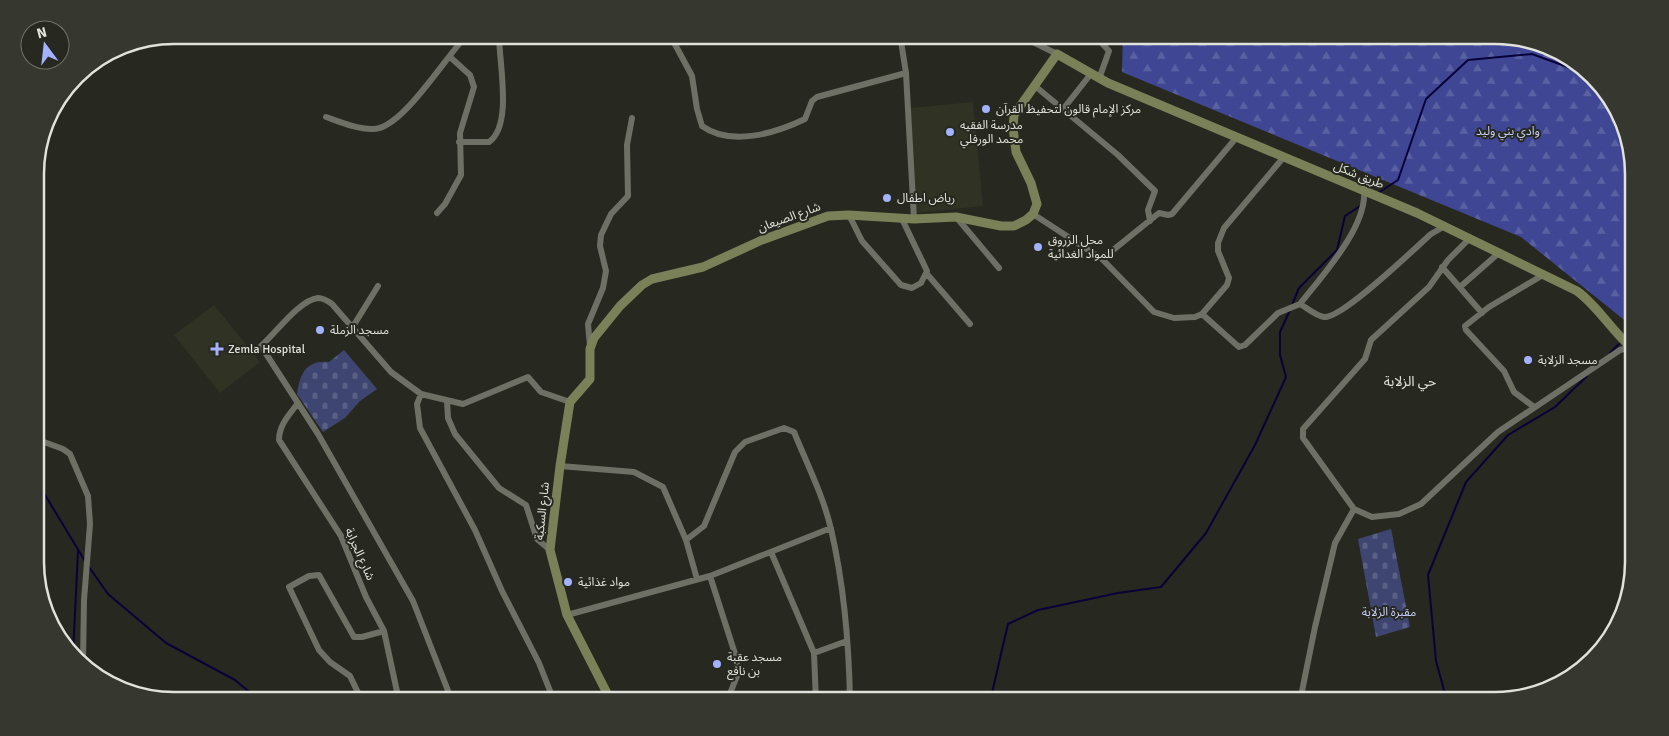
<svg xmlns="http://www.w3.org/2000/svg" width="1669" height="736" font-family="Signika,'Noto Sans Arabic',sans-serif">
<defs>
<pattern id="forest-firs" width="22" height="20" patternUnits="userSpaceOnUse" patternTransform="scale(1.25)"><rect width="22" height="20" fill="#3f4794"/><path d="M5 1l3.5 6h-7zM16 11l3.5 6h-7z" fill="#5a61a2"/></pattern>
<pattern id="cemetery-stones" width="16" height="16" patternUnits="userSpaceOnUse" patternTransform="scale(1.25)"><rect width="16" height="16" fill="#3e4571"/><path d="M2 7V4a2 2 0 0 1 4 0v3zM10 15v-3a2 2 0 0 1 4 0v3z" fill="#5a6085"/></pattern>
</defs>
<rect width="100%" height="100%" fill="#27281f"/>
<path fill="#303323" d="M973 102 983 206 916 213 911 108Z
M214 305 260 362 220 393 174 335Z"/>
<path fill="url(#forest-firs)" d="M1123 35H1496L1548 45 1605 89 1633 155V327L1521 237 1122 72Z"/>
<path fill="url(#cemetery-stones)" d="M344 350 377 389 360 401 345 418 323 432 297 394C300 374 306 360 329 362Z
M1391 529 1410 627 1376 637 1358 539Z"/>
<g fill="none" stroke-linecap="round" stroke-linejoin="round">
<path stroke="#090239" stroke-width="2" d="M1378 193 1398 180 1426 99 1468 60 1532 54 1584 73
M1292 305 1299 288 1337 250 1345 216 1360 206
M1628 335 1633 330
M1610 353 1619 344
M36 480 85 561
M89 567 108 594 166 643 235 680 260 701
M73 654 78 551
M992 701V693L1008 624 1038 610 1118 593 1161 587 1206 533 1255 445 1286 377 1280 355V332L1290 310
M1447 701 1436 661 1428 575 1466 482 1508 435 1555 407 1587 376"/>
<path stroke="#6e7065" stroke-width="6" d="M670 35 692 76 697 109 702 126C731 147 776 133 805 119L812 101 817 97 906 73 900 35
M1019 35 1057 54
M1087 35 1099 40 1109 51 1099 79
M906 73 914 219
M1035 86 1118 155 1155 191 1148 210 1150 221
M1064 108 1090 75
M326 117C340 122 359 130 374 129 403 128 446 56 467 35
M459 142H489C513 125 499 63 499 35
M437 213 445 204 461 175 460 133 474 87 470 75 450 57
M1033 214 1102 259 1154 312 1174 318 1195 317 1202 314 1227 285 1229 278 1218 251V243L1224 228 1283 158
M849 215 862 241 901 285 912 288 921 283 927 271 902 219
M957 218 999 268
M1470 238 1448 260 1429 287 1371 340 1365 359 1303 429V438L1354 509 1372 517 1399 514 1421 504 1498 432 1620 350 1631 347
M1102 259 1159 213 1168 215 1172 214 1236 138
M1442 267 1482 313
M927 274 970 324
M1460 287 1500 252
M1300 304C1322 276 1367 227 1364 191
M1202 314 1239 347 1245 345 1278 313 1300 304C1307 308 1316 316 1324 317 1342 319 1414 249 1431 234L1445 226
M352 328 378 286
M590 346 588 324 603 288 606 271 600 246 601 235 611 214 628 196 627 145 632 118
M421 394 417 404 420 428 475 530 502 591 539 663 554 701
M447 401 448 418 455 434 499 488 526 505 537 539 550 550
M298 403C289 415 279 425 279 440L341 536 366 597 384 631 399 701
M1534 407 1514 392 1504 371 1466 330 1465 326 1489 307 1543 275
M36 439 63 449 70 454 88 496 90 524 84 600 83 662
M560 466 634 472 663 487 686 540 697 579
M686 540 704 526 735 452 745 442 784 428 794 432C807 464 823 495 831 529 844 585 849 643 850 701
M771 552 814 653 816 701
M710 576 737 660V676L727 701
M567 615 710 576 831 528
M814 653 847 641
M362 701 350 676 330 662 319 650 289 587 309 576 319 575 354 637H362L384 631
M452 701 413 601 318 434 261 346C275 334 299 300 318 298 323 298 328 301 332 304L391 372 421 394 463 404 528 377 541 392 570 402
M1300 701 1315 627 1335 543 1354 509"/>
<path stroke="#7a8058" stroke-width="9" d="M611 701 567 615 550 550 560 466 570 402 590 379V349L594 338 620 306 642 285 652 279 703 267 762 240 828 216 849 215 914 219 956 217 1001 226H1014L1026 220 1033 214 1037 204 1031 183 1016 152 1013 128 1014 115 1057 54 1108 83 1417 213 1577 291C1599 307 1612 332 1633 349"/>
</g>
<g fill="#a3b2fd" stroke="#27281f" stroke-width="2">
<circle cx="986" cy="109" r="5"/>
<circle cx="950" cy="132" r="5"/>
<circle cx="887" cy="198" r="5"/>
<circle cx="1038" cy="247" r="5"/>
<circle cx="320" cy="330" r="5"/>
<path d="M214.5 341.5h5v5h5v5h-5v5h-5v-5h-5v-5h5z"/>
<circle cx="1528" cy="360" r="5"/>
<circle cx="568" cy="582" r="5"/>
<circle cx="717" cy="664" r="5"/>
</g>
<g text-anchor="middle" stroke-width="4" stroke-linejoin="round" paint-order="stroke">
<g font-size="12" fill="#e0e2db" stroke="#27281f" text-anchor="start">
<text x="996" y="113">مركز الإمام قالون لتحفيظ القرآن</text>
<text x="960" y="129">مدرسة الفقيه<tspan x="960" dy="14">محمد الورفلي</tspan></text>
<text x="897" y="202">رياض اطفال</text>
<text x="1048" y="244">محل الزروق<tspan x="1048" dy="14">للمواد الغدائية</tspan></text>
<text x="330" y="334">مسجد الزملة</text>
<text x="228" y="353">Zemla Hospital</text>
<text x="1538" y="364">مسجد الزلابة</text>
<text x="578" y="586">مواد غذائية</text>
<text x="727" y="661">مسجد عقبة<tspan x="727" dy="14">بن نافع</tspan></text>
</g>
<g font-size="12" fill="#c6cffb" stroke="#27281f">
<text x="1508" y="135">وادي بني وليد</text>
<text x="1389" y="616">مقبرة الزلابة</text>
</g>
<g font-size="12" fill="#e0e2db" stroke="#27281f">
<text transform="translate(1359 175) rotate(22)" y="4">طريق شكل</text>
<text transform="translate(789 217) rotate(-20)" y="4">شارع الصيعان</text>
<text transform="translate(542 511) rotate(-84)" y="4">شارع السكبة</text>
<text transform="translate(360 554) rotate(66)" y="4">شارع الجرابة</text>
</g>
<g font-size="14" fill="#e0e2db" stroke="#27281f">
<text x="1410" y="386">حي الزلابة</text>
</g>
</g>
<path d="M0 0H1669V736H0ZM174 44H1495A130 130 0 0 1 1625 174V562A130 130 0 0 1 1495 692H174A130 130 0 0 1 44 562V174A130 130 0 0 1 174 44Z" fill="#36372e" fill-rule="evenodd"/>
<path fill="none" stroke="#e0e2db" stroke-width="2.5" d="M174 44H1495A130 130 0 0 1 1625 174V562A130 130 0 0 1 1495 692H174A130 130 0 0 1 44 562V174A130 130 0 0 1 174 44Z"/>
<g transform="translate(45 45) rotate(345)"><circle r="24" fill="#27281f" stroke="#71726a"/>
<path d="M0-4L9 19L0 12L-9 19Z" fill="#a3b2fd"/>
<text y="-8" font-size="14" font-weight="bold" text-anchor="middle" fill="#e0e2db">N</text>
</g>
</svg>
